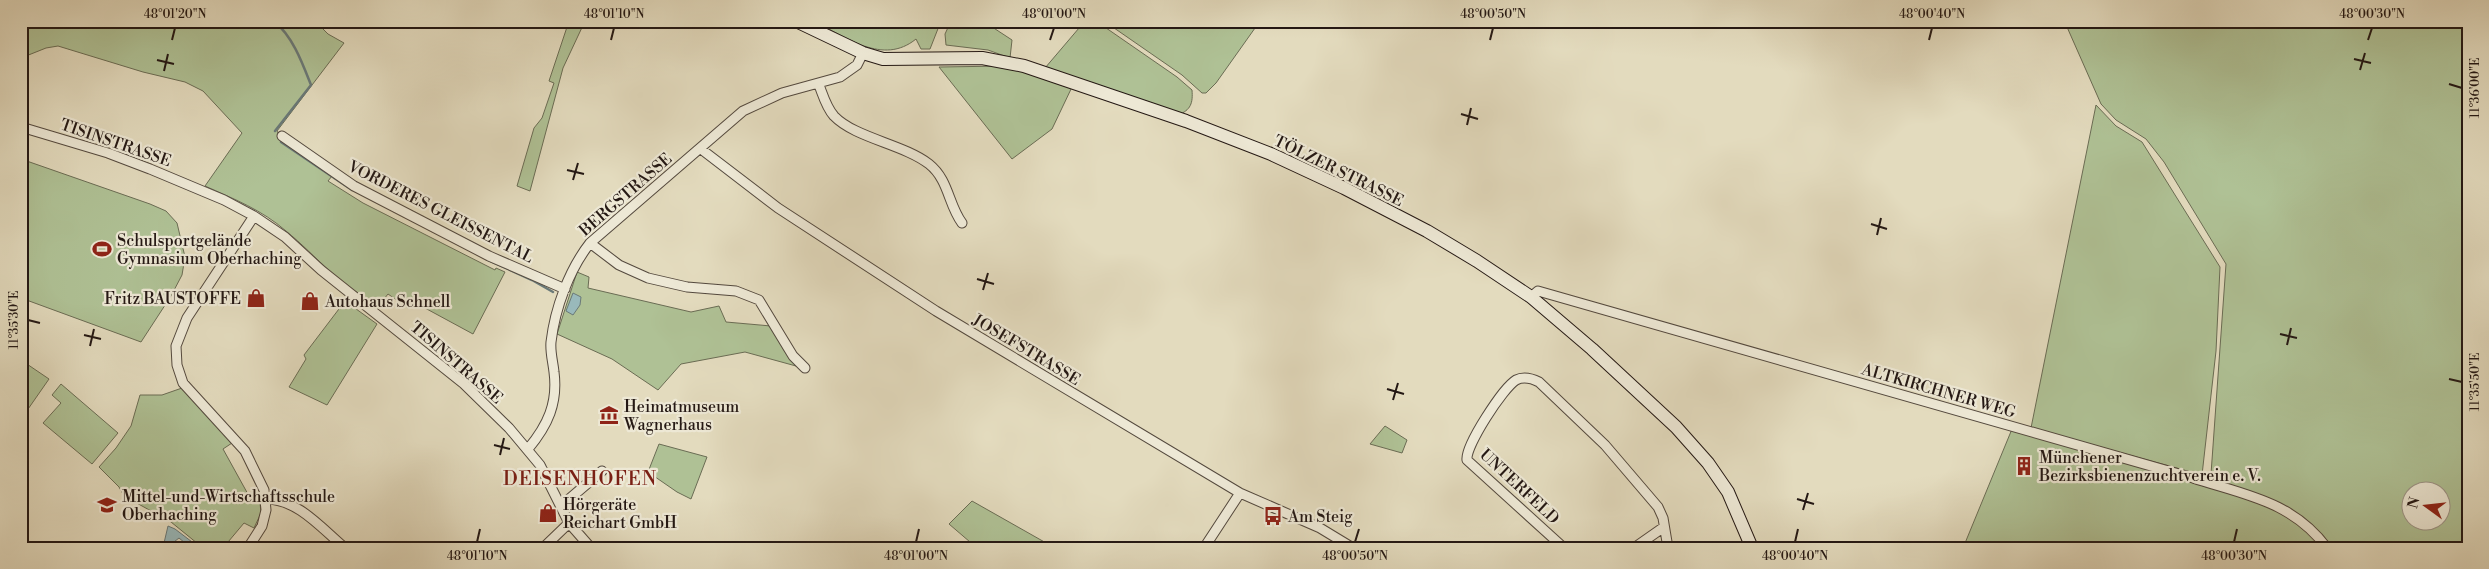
<svg xmlns="http://www.w3.org/2000/svg" width="2489" height="569" font-family="'Libre Bodoni',serif">
<rect width="100%" height="100%" fill="#e3dbbe"/>
<filter id="stains"><feTurbulence type="fractalNoise" baseFrequency=".004" numOctaves="4"/><feColorMatrix values="0 0 0 0 .2 0 0 0 0 .09 0 0 0 0 .02 0 0 0 .5 -.17"/></filter>
<radialGradient id="worn" r=".72"><stop offset=".6" stop-color="#630" stop-opacity="0"/><stop offset="1" stop-color="#630" stop-opacity=".3"/></radialGradient>
<path fill="#afc195" stroke="#6a6c54" fill-rule="evenodd" d="M21 21H315L328 34 344 43 277 131 283 141 332 176 328 181 363 203 495 270 496 268 505 272 473 334 412 301 408 308 388 294 380 304C342 290 317 256 286 231 262 210 234 199 205 186L242 133 203 91 185 82 143 72 58 46 46 48 21 58Z
M569 21H585L563 68 530 191 517 186 534 128 542 118 554 83 549 81Z
M814 21H941L930 49H921L916 39C883 66 846 37 814 21Z
M951 21H983L1012 40 1010 58 988 50 946 45 945 34Z
M1085 21H1096L1177 77 1192 90C1193 103 1191 110 1178 115L1045 68Z
M1104 21H1260L1216 83 1206 93H1202L1182 75Z
M2061 21H2468V540L2458 548H1963L2012 429 2210 488 2226 264 2164 162 2146 139 2116 120 2101 104 2067 27ZM2412 492H2442V522H2412Z
M1006 66 1072 87 1052 129 1012 159 939 67Z
M2096 105 2116 126 2142 142 2220 267 2216 351 2202 475 2031 428Z
M21 159 150 204 166 211 177 223 185 257 182 275 171 296 141 342 21 298Z
M577 272 589 277 588 288 691 312 719 306 726 322 771 326 796 366 745 352 681 364 658 390 612 359 557 334Z
M345 301 377 324 327 405 289 387 306 359 304 355Z
M21 360 49 379 26 412 21 409Z
M61 384 118 433 92 464 43 423 61 403 52 395Z
M182 388 232 443 223 449 249 496 259 493 261 513 254 528 244 523 223 548H203L171 522 124 496 119 487 99 467 116 448 131 426 140 395H162Z
M1385 426 1407 440 1402 453 1370 444Z
M659 444 707 457 691 499 677 492 648 472Z
M972 501 1055 548H977L949 524Z"/>
<path fill="#99b9bb" stroke="#6a7978" d="M573 293 581 297 580 305 573 315 566 311Z
M168 526 175 529 200 548H191L179 538 170 545 164 543Z"/>
<g fill="none" stroke-linecap="round" stroke-linejoin="round">
<path stroke="#6a7978" stroke-width="2.5" d="M274 21C293 37 302 62 311 85L275 131
M281 142 352 190
M488 260 532 280 553 292"/>
<g stroke="#54493e" stroke-width="11">
<path id="street" d="M819 85C823 95 826 107 834 116 855 138 903 144 929 164 949 180 948 204 962 223
M21 127 108 153 150 169 224 200 254 216 285 237 321 270 464 384 509 428 540 465 569 523 591 548
M282 136 354 186 489 256 565 289
M701 149 778 208 936 311 1240 493 1320 528 1353 548
M590 243 619 265 648 278 687 287 736 291 759 300 793 356 805 368
M1531 297 1538 291 2193 478C2245 495 2292 501 2327 548
M528 449C548 425 558 403 554 372 553 362 550 352 551 342 555 308 569 270 590 243L743 111 782 93 840 77 857 65 863 53
M266 499C298 499 322 529 345 548
M561 506 602 471
M21 542 28 548
M248 548 262 526 266 510 264 490 245 451 183 383 177 365 176 346 187 318 254 216
M543 548 569 523
M1204 548 1240 493
M1564 548 1467 460C1465 446 1503 388 1516 380 1524 376 1531 378 1539 382L1605 445 1658 507 1663 518 1668 548
M1634 548 1664 527"/>
</g>
<g stroke="#241814" stroke-width="14">
<path id="secondary" d="M796 21 863 53 883 59 982 58 1024 66 1186 121 1271 154 1344 188 1427 231 1477 261 1531 297 1592 349 1676 427 1708 463 1728 492 1752 548"/>
</g>
<use href="#street" stroke="#ede8d5" stroke-width="9"/>
<use href="#secondary" stroke="#ede8d5" stroke-width="12"/>
</g>
<path fill="none" stroke="#241814" stroke-width="2" d="M172 40 175 28M611 40 614 28M1050 40 1054 28M1490 40 1493 28M1929 40 1932 28M2368 40 2372 28M2354 59 2371 63M157 60 174 64M2360 70 2365 53M164 71 168 54M2449 84 2462 88M1461 114 1478 119M1467 125 1471 108M567 170 584 174M573 180 578 163M1871 224 1887 229M1877 235 1881 218M977 279 994 284M983 290 988 273M28 320 40 323M2280 334 2297 338M84 335 101 339M2287 345 2291 328M90 346 94 329M2449 379 2462 382M1387 389 1404 394M1393 400 1398 383M494 445 510 449M500 455 504 438M1797 499 1814 504M1803 510 1808 493M477 542 480 529M916 542 919 529M1355 542 1359 529M1795 542 1798 529M2234 542 2237 529"/>
<defs>
<g id="stadium-bare" transform="scale(1.5)"><path d="M0-5a6.5 5 0 1 0 0 10a6.5 5 0 1 0 0-10ZM-3.5-1.8h7v3.6h-7Z" fill="#8f2418" stroke="#ede8d5" stroke-width="2.5" paint-order="stroke"/></g>
<g id="shop-bare" transform="scale(1.5)"><path d="M-5-2.5h2.3a2.7 3.5 0 0 1 5.4 0H5L5.5 6h-11ZM-1.5-2.5h3a1.5 2.3 0 0 0-3 0Z" fill="#8f2418" stroke="#ede8d5" stroke-width="2.5" paint-order="stroke"/></g>
<g id="museum-bare" transform="scale(1.5)"><path d="M0-6L6-3V-2H-6V-3ZM-5-1h2V3h-2ZM-1-1h2V3h-2ZM3-1h2V3H3ZM-6 4H6V6H-6Z" fill="#8f2418" stroke="#ede8d5" stroke-width="2.5" paint-order="stroke"/></g>
<g id="building-bare" transform="scale(1.5)"><path d="M-4-6H4V6H1V3H-1V6H-4ZM-2.5-4.3h1.7v1.8h-1.7ZM.8-4.3h1.7v1.8H.8ZM-2.5-1h1.7V.8h-1.7ZM.8-1h1.7V.8H.8Z" fill="#8f2418" stroke="#ede8d5" stroke-width="2.5" paint-order="stroke"/></g>
<g id="school-bare" transform="scale(1.5)"><path d="M0-5L7-2L0 1L-7-2ZM-4 1L0 2.5L4 1V4Q0 6-4 4Z" fill="#8f2418" stroke="#ede8d5" stroke-width="2.5" paint-order="stroke"/></g>
<g id="bus-bare" transform="scale(1.5)"><path d="M-5-6H5V4H4V6H2V4H-2V6H-4V4H-5ZM-3.5-4V0h7V-4ZM-3.5 1.2v1.5H-2V1.2ZM2 1.2v1.5H3.5V1.2Z" fill="#8f2418" stroke="#ede8d5" stroke-width="2.5" paint-order="stroke"/></g>
</defs>
<g fill-rule="evenodd">
<use href="#stadium-bare" x="102" y="249"/>
<use href="#shop-bare" x="256" y="298"/>
<use href="#shop-bare" x="310" y="301"/>
<use href="#museum-bare" x="609" y="415"/>
<use href="#building-bare" x="2024" y="466"/>
<use href="#school-bare" x="107" y="505"/>
<use href="#shop-bare" x="548" y="513"/>
<use href="#bus-bare" x="1273" y="516"/>
</g>
<g text-anchor="middle" stroke-width="4.5" stroke-linejoin="round" paint-order="stroke">
<g font-size="16" fill="#241814" stroke="#ede8d5">
<text transform="translate(116 142) rotate(19)" y="6">TISINSTRASSE</text>
<text transform="translate(1339 170) rotate(26)" y="6">TÖLZER STRASSE</text>
<text transform="translate(625 194) rotate(-41)" y="6">BERGSTRASSE</text>
<text transform="translate(441 211) rotate(27)" y="6">VORDERES GLEISSENTAL</text>
<text transform="translate(1027 349) rotate(31)" y="6">JOSEFSTRASSE</text>
<text transform="translate(457 362) rotate(41)" y="6">TISINSTRASSE</text>
<text transform="translate(1939 390) rotate(16)" y="6">ALTKIRCHNER WEG</text>
<text transform="translate(1520 486) rotate(43)" y="6">UNTERFELD</text>
</g>
<g font-size="16" fill="#241814" stroke="#ede8d5" text-anchor="start">
<text x="117" y="246">Schulsportgelände<tspan x="117" dy="18">Gymnasium Oberhaching</tspan></text>
<text x="241" y="304" text-anchor="end">Fritz BAUSTOFFE</text>
<text x="325" y="307">Autohaus Schnell</text>
<text x="624" y="412">Heimatmuseum<tspan x="624" dy="18">Wagnerhaus</tspan></text>
<text x="2039" y="463">Münchener<tspan x="2039" dy="18">Bezirksbienenzuchtverein e. V.</tspan></text>
<text x="122" y="502">Mittel-und-Wirtschaftsschule<tspan x="122" dy="18">Oberhaching</tspan></text>
<text x="563" y="510">Hörgeräte<tspan x="563" dy="18">Reichart GmbH</tspan></text>
<text x="1288" y="522">Am Steig</text>
</g>
<g font-size="19" letter-spacing="1" fill="#7a1f14" stroke="#ede8d5">
<text x="580" y="485">DEISENHOFEN</text>
</g>
</g>
<rect width="2489" height="569" fill="none" stroke="#e3dbbe" stroke-width="55"/>
<g transform="translate(2426 506) rotate(285)"><circle r="24" fill="#ede8d5" stroke="#9d9588"/>
<path d="M0-4L9 19L0 12L-9 19Z" fill="#8f2418"/>
<text y="-8" font-size="14" font-weight="bold" text-anchor="middle" fill="#241814">N</text>
</g>
<rect x="28" y="28" width="2434" height="514" fill="none" stroke="#241814" stroke-width="2"/>
<g font-size="12" text-anchor="middle" fill="#241814">
<text x="175" y="18">48°01'20"N</text>
<text x="614" y="18">48°01'10"N</text>
<text x="1054" y="18">48°01'00"N</text>
<text x="1493" y="18">48°00'50"N</text>
<text x="1932" y="18">48°00'40"N</text>
<text x="2372" y="18">48°00'30"N</text>
<text transform="translate(2475 88) rotate(-90)" y="4">11°36'00"E</text>
<text transform="translate(14 320) rotate(-90)" y="4">11°35'30"E</text>
<text transform="translate(2475 382) rotate(-90)" y="4">11°35'50"E</text>
<text x="477" y="560">48°01'10"N</text>
<text x="916" y="560">48°01'00"N</text>
<text x="1355" y="560">48°00'50"N</text>
<text x="1795" y="560">48°00'40"N</text>
<text x="2234" y="560">48°00'30"N</text>
</g>
<rect width="100%" height="100%" filter="url(#stains)"/>
<rect width="100%" height="100%" fill="url(#worn)"/>
</svg>
